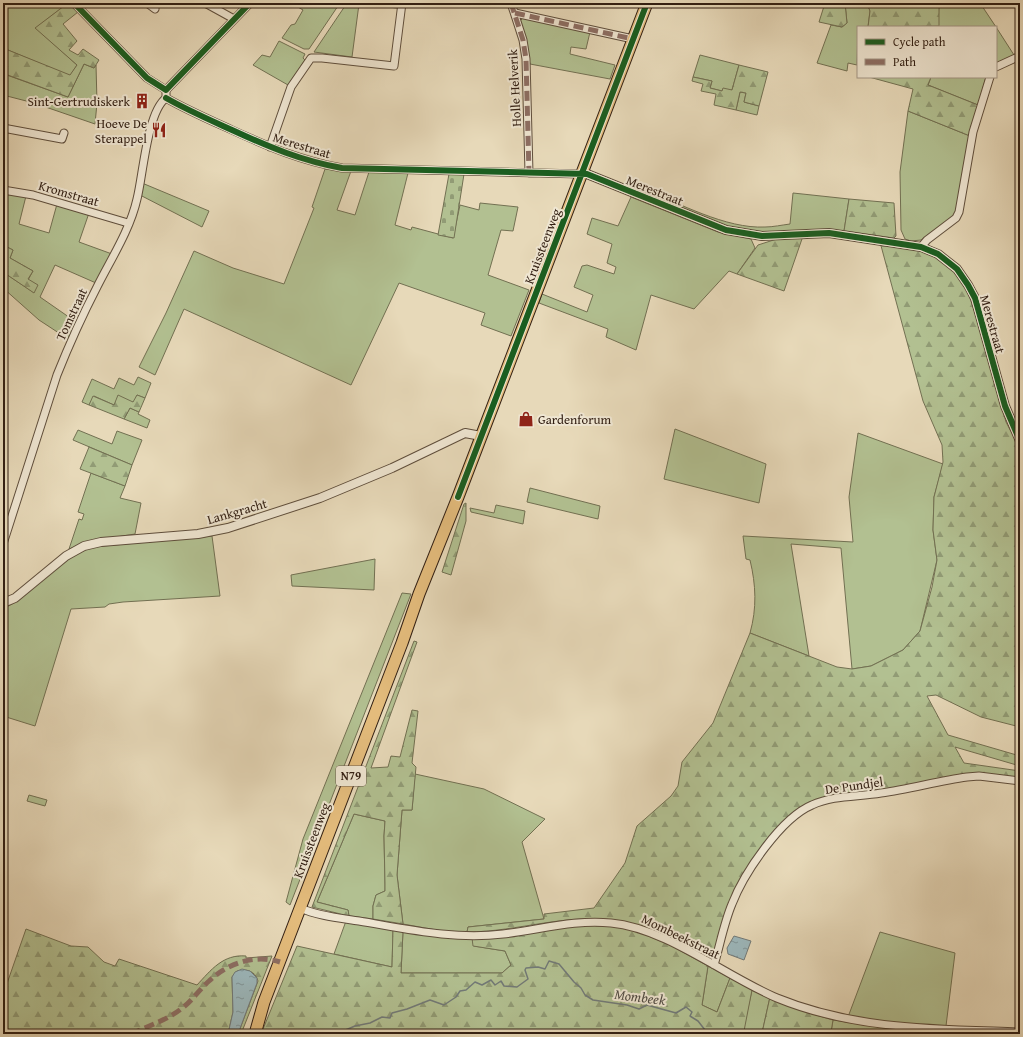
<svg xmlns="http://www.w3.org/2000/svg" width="1023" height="1037" font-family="'Gentium Book Plus',serif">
<defs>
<pattern id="forest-firs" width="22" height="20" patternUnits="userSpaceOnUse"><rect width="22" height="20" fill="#b2c091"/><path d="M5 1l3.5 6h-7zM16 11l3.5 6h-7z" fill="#919b75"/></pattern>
<pattern id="cemetery-stones" width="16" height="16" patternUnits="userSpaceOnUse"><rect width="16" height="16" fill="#b2c091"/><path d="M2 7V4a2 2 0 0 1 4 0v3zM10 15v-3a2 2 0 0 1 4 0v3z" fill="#919b75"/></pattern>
<pattern id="water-ripples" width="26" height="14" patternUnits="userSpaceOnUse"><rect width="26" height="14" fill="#9cb7bb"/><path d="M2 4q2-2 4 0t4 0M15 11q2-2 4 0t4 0" fill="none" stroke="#809497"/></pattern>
</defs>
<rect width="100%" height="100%" fill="#e7d9b9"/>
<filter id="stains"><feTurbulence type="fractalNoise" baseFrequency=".005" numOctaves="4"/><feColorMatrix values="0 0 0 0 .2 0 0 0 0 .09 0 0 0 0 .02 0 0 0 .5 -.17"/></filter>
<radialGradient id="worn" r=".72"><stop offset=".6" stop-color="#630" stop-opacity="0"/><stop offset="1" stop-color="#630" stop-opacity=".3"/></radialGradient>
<path fill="#b2c091" stroke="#727052" d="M9 3H68L36 28 77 65 70 76 3 48V12Z
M291 3H340L309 49H304L282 38 291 25 295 24 303 10Z
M347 3H398L397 8 359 4 352 57 314 52Z
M845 3H867L870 11 868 27H858L857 65 848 63 847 71 817 63 831 25 842 27 847 23Z
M939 3H980L996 27H938Z
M524 17 590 32 586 49 571 47 570 54 615 65 610 79 530 64 520 21Z
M996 27 1014 55 996 64Z
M279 41 305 54 303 58 305 60 288 85 253 65 262 55 270 57Z
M700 55 739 65 732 90 722 91 710 88 712 81 693 77Z
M84 64 94 68 96 65 97 103 95 124 34 103 3 95 4 74 68 97Z
M931 77H986L978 105 928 85Z
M740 92 746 93 744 102 759 106 757 115 736 110Z
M908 111 970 136 955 215 921 240 911 241 905 239 901 230 900 172Z
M325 169 351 171 337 210 355 215 369 172 408 173 395 225 411 230 412 227 453 238 460 205 479 210 480 203 518 207 513 231 501 230 488 275 529 290 511 336 481 325 485 313 399 283 351 385 184 309 155 375 139 367 166 313 194 251 233 268 284 284 314 208 312 207Z
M142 183 209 211 202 227 140 195Z
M643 189C679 203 726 229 765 227 773 227 782 225 790 224L793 193 849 199 844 231C808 229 772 234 737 230L641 193Z
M3 192 26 196 19 224 49 233 57 204 89 213 79 242 112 254 96 283 55 265 40 297 76 322 68 339 39 320 3 288V272L33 292 37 285 28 280 33 271 10 258 13 250 3 245Z
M631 197 718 232 751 239 755 248 737 274 729 271 694 309 651 295 636 350 606 337 608 329 539 303 542 294 587 312 593 295 574 287 582 266 587 265 614 274 616 267 607 263 612 244 587 234 592 218 618 226Z
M138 377 151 383 145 398 137 395 134 402 114 405 94 396 89 405 82 402 92 379 114 389 119 378 134 385Z
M130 408 139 412 138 414 150 420 147 428 124 419Z
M675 429 766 464 759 503 664 479Z
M78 430 112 444 117 431 142 440 132 465 73 440Z
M858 433 943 464 934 497 933 530 937 560 920 631 903 650 871 666 852 669 841 548 791 544 809 656 750 633C757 608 756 585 750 560L746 559 743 536 853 542 849 497Z
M91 473 125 486 120 498 141 503 135 534 91 541 69 549 79 519 82 520 84 514 78 512Z
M530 488 600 506 598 519 527 502Z
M496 505 525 511 523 524 471 512 470 508 494 513Z
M212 536 220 596 123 602 109 604 105 607 71 609 35 726 3 716V608C14 605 23 596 31 589 50 574 69 555 93 547Z
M375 559 374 590 292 586 291 575Z
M402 593 411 594 290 905 286 902 303 839Z
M415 774 484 789 545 819 522 842 544 919 468 927 467 932 442 931 403 924 397 875 402 810H412Z
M354 814 385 821 384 836 385 884V891L376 895 373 906V919L349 916 348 910 317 902Z
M346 921 393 929 392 967 334 954Z
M403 931 472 938 474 946 505 951 511 965 502 973H401Z
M880 932 955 953 946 1026H926L848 1017Z
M708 966 730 978 717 1012 702 1005Z
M752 990 770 997 762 1033 743 1031Z
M833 1020 893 1029 892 1034H842L831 1032Z"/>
<path fill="url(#forest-firs)" stroke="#727052" d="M68 3 78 12 63 24 77 41 69 50 78 55 83 49 99 60 94 68 84 64 68 97 5 74 3 79V48L70 75 77 65 35 28Z
M825 3H845L847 23 842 27 819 22Z
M867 3H939V26L868 27 870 11Z
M739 65 768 72 759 106 744 102 746 93 740 92 736 110 714 105 716 94 701 91 703 84 692 81 693 77 712 81 710 88 722 91 723 88 732 90Z
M869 77H931L928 85 978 105 970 136 908 111 913 89Z
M849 199 894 203 896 236 894 238 844 231Z
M803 236 784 291 737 274 758 245 783 237Z
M880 242 927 252 955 271 965 286 971 301 984 340 1006 422 1020 449V727L981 717 936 695 927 696 948 735 1020 756V766L955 747 964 763 1020 771V779L985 774 825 798 798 811 743 878 712 961C684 948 650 926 620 921 569 912 518 932 467 932L468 927 544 919V914L594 908 625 863 637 826 671 796 678 786 682 762 713 723 750 633 837 667 852 669 871 666 903 650 920 631 932 587 937 560 933 530 934 497 943 462 942 445 923 401Z
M3 245 13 250 10 258 33 271 28 279 38 285 34 293 3 272Z
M118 395 133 402 137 395 145 398 139 412 130 408 124 419 89 405 93 396 114 405Z
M89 447 132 465 125 486 80 469Z
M466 503V521L451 575 442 572 464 504Z
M414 641 417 642 371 768 388 767 391 756 400 757 412 710 418 711 412 763 416 767 412 810H402L397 875 403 924 373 919V906L376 895 385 891V884L384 836 385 821 354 814 317 902 348 910 349 916 312 907Z
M29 795 47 800 45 806 27 801Z
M589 924 629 928 670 945 708 966 702 1005 717 1012 730 978 752 990 744 1031 762 1033 770 997 806 1012 833 1020 831 1032 842 1034H261L297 946 392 967 393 929 403 931 401 973H502L511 965 505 951 473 946 472 938Z
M26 929 71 946 88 947 104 962 115 966 119 959 197 985C211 970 223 954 246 956V958L272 956 241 1034H238L258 981C255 970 246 969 237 971L232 977 233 1012 228 1034H3V995Z
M893 1029 997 1034H892Z"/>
<path fill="url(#cemetery-stones)" stroke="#727052" d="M449 174H464L454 238 438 235Z"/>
<path fill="url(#water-ripples)" stroke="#727a78" d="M734 936 751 941 744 960 728 954 727 948Z
M242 969 250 971 257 978V983L238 1034H228L233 1012 232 977 235 972Z"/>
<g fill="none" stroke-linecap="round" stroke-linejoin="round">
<path stroke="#727a78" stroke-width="1.5" d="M336 1034 355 1026 370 1023 382 1017 390 1018 392 1013 407 1009 430 1000 444 1005 456 997 460 991 466 990 475 982 482 985 491 980 495 985 501 981 504 986 517 987 528 979 525 970 526 968 538 967 545 969 549 961 559 964 574 982 581 988 585 995 593 1000 627 1005 639 1009 647 1005 676 1013 686 1007 692 1012 690 1016 698 1021 705 1030 720 1031 725 1034"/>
<g stroke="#5f4e3c" stroke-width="9">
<path id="minor" d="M74 3 147 78 166 90
M147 3 155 9
M205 3 234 19
M511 3 523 40 526 59 529 173
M515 13 633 39
M996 67 1020 56
M166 98C187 110 210 120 232 130 269 147 302 161 342 168L581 174
M166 98V90L250 3
M3 128 62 139 64 133
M270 147 291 87 311 58H322L394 66 402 3
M3 190 33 195 128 223
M921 247 927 240 956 218 959 212 973 132 990 77
M3 544 57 375C69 345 82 316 97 287 111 259 130 230 137 199 143 176 147 112 166 98
M300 908C318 916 340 918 359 921 407 929 454 940 503 934 539 930 575 919 611 923 666 928 725 976 777 998 855 1030 938 1029 1020 1032
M714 965C720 945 724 923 732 904 744 873 781 818 812 805 833 795 858 797 881 793 910 789 938 781 967 777L979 776 1020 781"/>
</g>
<g stroke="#5f4e3c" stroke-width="10">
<path id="tertiary" d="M581 174H587L726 230 762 236 829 233 921 247 938 254 957 269 968 285 975 298 1005 406 1020 441
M3 603 15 598 66 556 84 546 101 542 198 534 228 528 320 498 392 468 465 433 481 436"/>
</g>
<g stroke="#321f13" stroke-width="13">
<path id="primary" d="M255 1034 264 1002 402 643 419 594 458 497 647 3"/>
</g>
<use href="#minor" stroke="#efe6d2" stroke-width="7"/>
<use href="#tertiary" stroke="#efe6d2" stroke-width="8"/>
<use href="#primary" stroke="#e4bc7c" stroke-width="11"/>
<path stroke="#8d6e63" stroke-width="5" stroke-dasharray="10 5" stroke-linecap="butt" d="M511 3 523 40 526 59 529 173
M515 13 633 39
M131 1034C148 1026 167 1020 181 1009 192 1001 199 990 209 981 228 963 255 954 280 962"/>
<g stroke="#efe6d2" stroke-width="8">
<path id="cycleway" d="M74 3 147 78 166 90 250 3
M166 98C187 110 210 120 232 130 269 147 302 161 342 168L587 174 726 230 762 236 829 233 921 247 938 254 957 269 968 285 975 298 1005 406 1020 441
M458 497 647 3"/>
</g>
<use href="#cycleway" stroke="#1b5e20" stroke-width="6"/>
</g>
<defs>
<g id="building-bare" transform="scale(1.2)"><path d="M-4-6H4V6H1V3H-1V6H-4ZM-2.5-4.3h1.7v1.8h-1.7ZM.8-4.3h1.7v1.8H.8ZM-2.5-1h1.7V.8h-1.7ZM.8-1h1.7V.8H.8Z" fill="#8f2418" stroke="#efe6d2" stroke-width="2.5" paint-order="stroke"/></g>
<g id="restaurant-bare" transform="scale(1.2)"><path d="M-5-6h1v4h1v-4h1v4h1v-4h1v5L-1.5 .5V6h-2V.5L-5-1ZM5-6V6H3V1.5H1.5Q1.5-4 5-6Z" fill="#8f2418" stroke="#efe6d2" stroke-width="2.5" paint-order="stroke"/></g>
<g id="shop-bare" transform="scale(1.2)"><path d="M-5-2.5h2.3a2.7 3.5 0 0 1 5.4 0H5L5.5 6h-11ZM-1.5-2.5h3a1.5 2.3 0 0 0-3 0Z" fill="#8f2418" stroke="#efe6d2" stroke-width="2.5" paint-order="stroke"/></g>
</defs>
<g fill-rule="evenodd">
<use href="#building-bare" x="142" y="101"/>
<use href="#restaurant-bare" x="159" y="130"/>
<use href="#shop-bare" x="526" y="419"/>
</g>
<g text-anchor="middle" stroke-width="4" stroke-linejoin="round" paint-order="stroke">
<rect fill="#efe6d2" stroke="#6b5b4c" stroke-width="1" x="336" y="766" width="30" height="20" rx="3"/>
<g font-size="12" font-weight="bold" fill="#321f13">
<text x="351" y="780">N79</text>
</g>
<g font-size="13" fill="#321f13" stroke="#efe6d2">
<text transform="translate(514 88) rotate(-93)" y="5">Holle Helverik</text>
<text transform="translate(302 145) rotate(17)" y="5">Merestraat</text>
<text transform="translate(655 190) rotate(22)" y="5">Merestraat</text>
<text transform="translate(69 193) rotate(16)" y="5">Kromstraat</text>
<text transform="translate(542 246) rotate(-69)" y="5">Kruissteenweg</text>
<text transform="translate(71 314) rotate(-65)" y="5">Tomstraat</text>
<text transform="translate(993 324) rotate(74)" y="5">Merestraat</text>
<text transform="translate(237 511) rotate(-16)" y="5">Lankgracht</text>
<text transform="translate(854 785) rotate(-8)" y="5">De Pundjel</text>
<text transform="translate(311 840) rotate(-69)" y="5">Kruissteenweg</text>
<text transform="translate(681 936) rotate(26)" y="5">Mombeekstraat</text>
</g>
<g font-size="13" fill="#321f13" stroke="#efe6d2" text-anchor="end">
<text x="130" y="106">Sint-Gertrudiskerk</text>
<text x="147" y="128">Hoeve De<tspan x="147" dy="15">Sterappel</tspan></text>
<text x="538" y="424" text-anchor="start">Gardenforum</text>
</g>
<g font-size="14" font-style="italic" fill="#524d45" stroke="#efe6d2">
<text transform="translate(640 997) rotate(7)" y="5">Mombeek</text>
</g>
</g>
<rect width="1023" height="1037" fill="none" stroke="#e7d9b9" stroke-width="16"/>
<rect x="4" y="4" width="1015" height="1029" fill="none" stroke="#321f13" stroke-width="2"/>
<rect x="8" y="8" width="1007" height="1021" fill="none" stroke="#321f13"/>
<rect x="857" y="26" width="140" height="52" fill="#efe6d2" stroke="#a39686"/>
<rect x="865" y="39" width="20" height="6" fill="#1b5e20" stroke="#a39686"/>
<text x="893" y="46" font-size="12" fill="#321f13">Cycle path</text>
<rect x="865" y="59" width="20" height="6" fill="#8d6e63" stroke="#a39686"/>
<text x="893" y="66" font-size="12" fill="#321f13">Path</text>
<rect width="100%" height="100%" filter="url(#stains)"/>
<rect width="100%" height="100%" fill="url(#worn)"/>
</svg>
